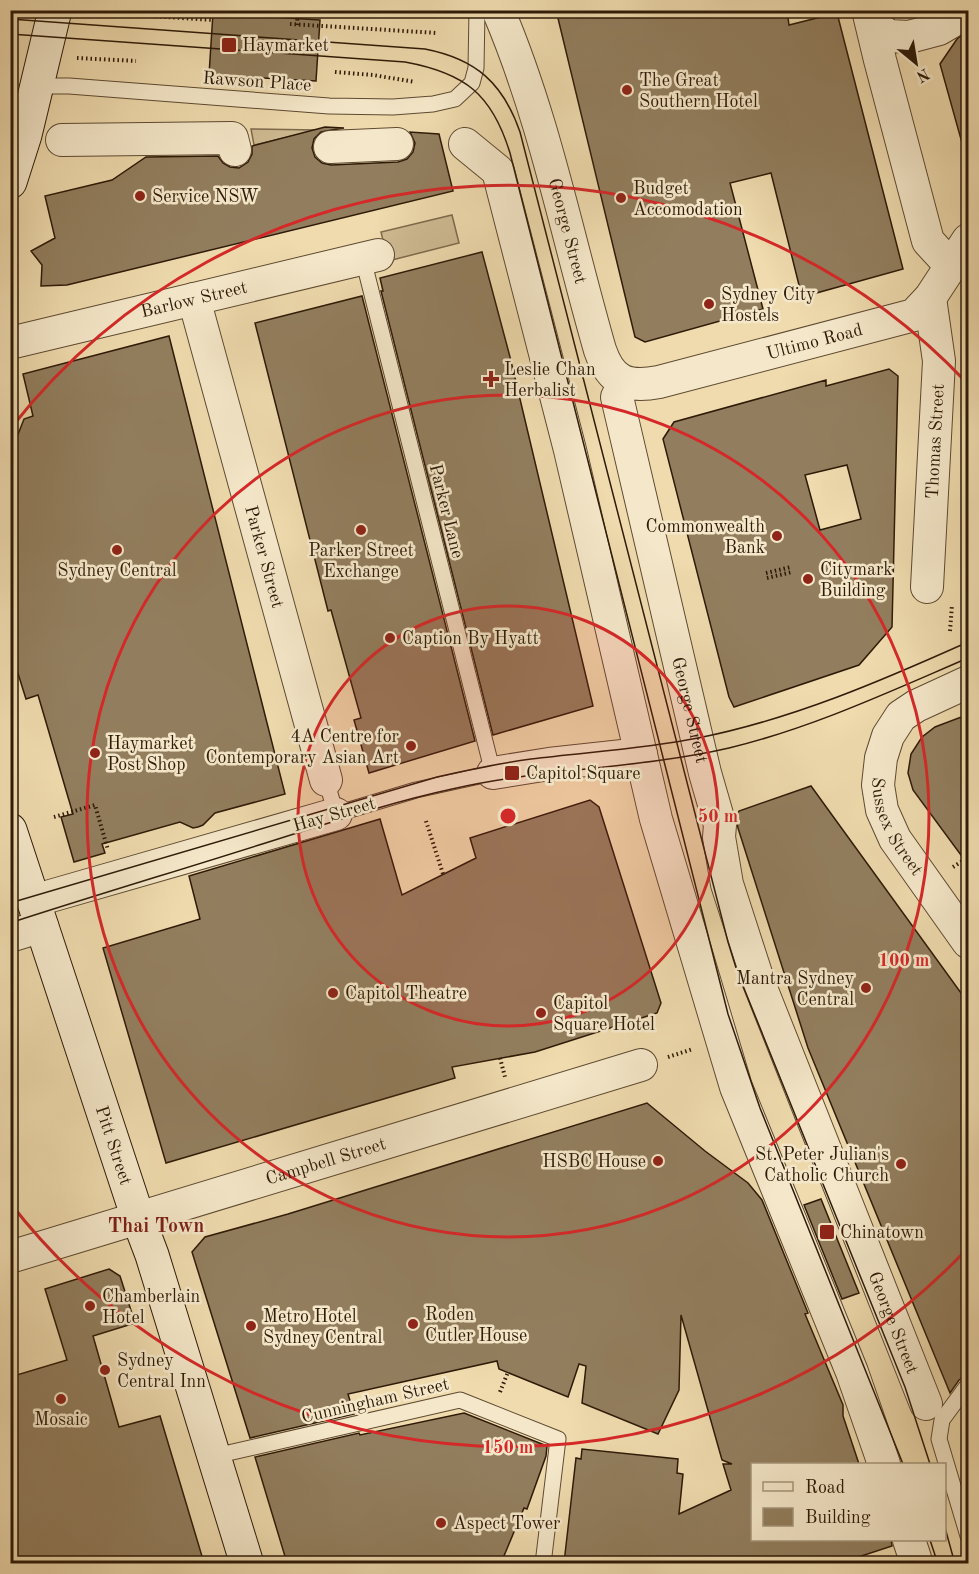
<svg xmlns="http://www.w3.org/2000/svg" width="979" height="1574" font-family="'Old Standard TT',serif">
<rect width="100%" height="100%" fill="#efdbae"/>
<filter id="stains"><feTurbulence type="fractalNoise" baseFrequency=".00333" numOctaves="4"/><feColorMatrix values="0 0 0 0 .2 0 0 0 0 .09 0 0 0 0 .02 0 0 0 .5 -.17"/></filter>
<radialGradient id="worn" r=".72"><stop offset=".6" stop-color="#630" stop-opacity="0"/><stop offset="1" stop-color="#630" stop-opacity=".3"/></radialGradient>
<path fill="#ceba92" stroke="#7e6a4d" stroke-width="1.5" d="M251 129 318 130 254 145Z
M452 215 459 243 388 261 381 232Z"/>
<path fill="#927e5e" stroke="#2e1a08" stroke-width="1.5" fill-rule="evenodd" d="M556 10H787L789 25 837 13 903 269 802 297 771 173 730 183 763 309 645 342 635 337Z
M213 13 320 20 316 81 209 75Z
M969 28V142L962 143 940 64 957 39Z
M325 127 344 128 321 132 314 139 312 148 315 157 322 163 331 165 398 162 407 159 413 152 415 143 410 132 439 134 453 191 67 285 41 286 42 265 31 251 55 238 45 196 112 180 146 157 218 156 223 163 230 167 239 168 248 162 252 154V146Z
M482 252 510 357 593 706 493 735 381 291H383L380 278Z
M362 296 475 741 369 773 354 720 361 718 331 610 328 611 255 323Z
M169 336 285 794 215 813 203 825 198 827 193 828 180 822 102 844 105 853 74 862 61 817 73 814 38 695 26 699 10 648V455L24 419 33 416 23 374Z
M889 369 898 376 892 627 859 665 734 707 729 697 663 439 674 422 826 380V386ZM847 465 861 519 820 530 805 475Z
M969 714V866L913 790 908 773 911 754 922 737 935 727Z
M811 786 969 1004V1373L959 1380 950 1393 808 1048 738 828 736 817 739 811Z
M590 800 599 807 661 1003 657 1013 535 1052 452 1067 455 1078 166 1163 103 948 200 919 189 876 380 819 402 895 476 858 470 838Z
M647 1103 705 1151 748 1183 762 1200 808 1313 805 1314 843 1405V1416L859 1464H753V1539H891L892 1546 840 1563H564L576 1458 581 1459 582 1449 678 1459 677 1473 683 1474 679 1514 731 1490 723 1464H732L722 1460 681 1315 679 1390 658 1434 582 1403 586 1366 579 1364 568 1397 499 1369 497 1361 348 1394 354 1414 250 1438 192 1252 205 1237 288 1214Z
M821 1199 859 1293 842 1299 804 1205Z
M109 1269 120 1276 135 1323 93 1336 119 1427 160 1416 204 1563H10V1377L67 1360 45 1289Z
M464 1413 547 1446 546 1456 527 1509 524 1508 501 1563H287L255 1457 359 1433 360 1435Z"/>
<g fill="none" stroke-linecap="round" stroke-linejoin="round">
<g stroke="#5e4a32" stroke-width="17">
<path id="lane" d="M37 86H69L329 106 393 107 433 104 455 99 472 83 476 68 477 10
M326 780 336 814 416 790 493 773 363 259
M967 1386 942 1420 939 1439 968 1536
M215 1456 460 1400 558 1439 543 1564"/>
</g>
<g stroke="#5e4a32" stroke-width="34">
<g id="street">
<path id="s1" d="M498 10C545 120 567 236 600 350 611 382 627 388 659 382L914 315 930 298 968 240"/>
<path d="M868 10 880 60 928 241 951 266"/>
<path d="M872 24 889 36 909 37 939 29 951 22 958 10"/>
<path d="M62 140 232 138 235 150"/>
<path d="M465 144 498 171 570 450 656 819 736 1087 852 1372 884 1464"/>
<path d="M330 147 397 144"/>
<path id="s2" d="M194 299 326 780"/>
<path id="s3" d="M10 343 378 255"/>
<path id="s4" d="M626 383 617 397 705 773 720 825 719 837 727 884 759 983 926 1404"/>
<path id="s5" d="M927 587 939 361 930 298"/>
<path id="s6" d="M968 682 916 706 901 716 888 736 881 758 878 785 882 810 895 839 968 942"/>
<path d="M493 773 549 764 641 754"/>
<path d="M33 901 336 814"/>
<path d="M10 936 42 926"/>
<path id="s7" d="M10 1257 641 1065"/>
<path d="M909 1540 915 1558"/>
</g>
</g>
<g stroke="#2e1a08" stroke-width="35">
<g id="secondary">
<path d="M10 182 25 135 55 10"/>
<path id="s8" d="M10 830 138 1218 152 1255 247 1564"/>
</g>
</g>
<path stroke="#2e1a08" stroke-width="4" stroke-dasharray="1.5 3" stroke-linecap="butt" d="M88 12 213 20
M290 24 437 33
M297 25 298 10
M77 58 136 61
M335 72 373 75 415 82
M766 573 791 567
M767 578 792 572
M950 631 952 605
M54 817 95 805 108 850
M426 821 443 874
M953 867 964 860
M668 1057 693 1049
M500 1058 505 1077
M500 1392 508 1372"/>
<use href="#lane" stroke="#f5e8ca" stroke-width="15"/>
<use href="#street" stroke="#f5e8ca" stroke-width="32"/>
<use href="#secondary" stroke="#f5e8ca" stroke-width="33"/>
<path stroke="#2e1a08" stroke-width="1.5" d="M10 19 425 49C476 59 503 83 520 132L728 942 737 971 905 1387 930 1464
M10 34 405 62C465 73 492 94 510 153L728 1014 760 1108 903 1464
M10 903 437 777C468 770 499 763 531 759 587 752 643 749 698 738 793 719 881 681 968 642
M10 923C93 896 177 871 259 845 323 825 387 803 452 789 543 768 638 769 729 748 812 728 891 691 968 658
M944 1524 955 1564
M930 1540 938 1564"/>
</g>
<circle cx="508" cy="816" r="210" fill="#d62828" fill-opacity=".12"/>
<g fill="none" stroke="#d62828" stroke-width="3">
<circle cx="508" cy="816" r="210"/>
<circle cx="508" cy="816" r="421"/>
<path d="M966 1250A631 631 0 0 1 11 1204M11 428A631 631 0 0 1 966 382"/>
</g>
<g fill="#8f2418" stroke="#f5e8ca" stroke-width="2">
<rect x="221" y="37" width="16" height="16" rx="3"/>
<circle cx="627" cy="90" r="6"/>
<circle cx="140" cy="196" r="6"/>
<circle cx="621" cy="198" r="6"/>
<circle cx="709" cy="304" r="6"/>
<path d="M488 370h6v6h6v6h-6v6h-6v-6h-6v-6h6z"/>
<circle cx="361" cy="530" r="6"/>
<circle cx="777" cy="536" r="6"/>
<circle cx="117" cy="550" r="6"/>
<circle cx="808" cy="579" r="6"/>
<circle cx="390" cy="638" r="6"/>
<circle cx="411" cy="746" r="6"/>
<circle cx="95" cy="753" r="6"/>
<rect x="504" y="765" width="16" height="16" rx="3"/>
<circle cx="866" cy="988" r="6"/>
<circle cx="333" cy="993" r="6"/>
<circle cx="541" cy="1013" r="6"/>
<circle cx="658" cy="1161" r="6"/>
<circle cx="901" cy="1164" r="6"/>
<rect x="819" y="1224" width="16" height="16" rx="3"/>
<circle cx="90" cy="1306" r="6"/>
<circle cx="413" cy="1324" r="6"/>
<circle cx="251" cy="1326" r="6"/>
<circle cx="105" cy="1370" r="6"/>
<circle cx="61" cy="1399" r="6"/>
<circle cx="441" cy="1523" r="6"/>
</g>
<g text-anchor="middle" stroke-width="5" stroke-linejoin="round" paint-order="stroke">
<g font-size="18" fill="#2e1a08" stroke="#f5e8ca" text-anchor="start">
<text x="242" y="51">Haymarket</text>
<text x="639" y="86">The Great<tspan x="639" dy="21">Southern Hotel</tspan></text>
<text x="633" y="194">Budget<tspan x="633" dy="21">Accomodation</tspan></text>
<text x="152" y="202">Service NSW</text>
<text x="721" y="300">Sydney City<tspan x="721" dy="21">Hostels</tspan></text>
<text x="504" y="375">Leslie Chan<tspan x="504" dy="21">Herbalist</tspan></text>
<text x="765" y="532" text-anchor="end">Commonwealth<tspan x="765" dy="21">Bank</tspan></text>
<text x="361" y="556" text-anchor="middle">Parker Street<tspan x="361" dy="21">Exchange</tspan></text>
<text x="820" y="575">Citymark<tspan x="820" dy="21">Building</tspan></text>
<text x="117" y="576" text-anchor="middle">Sydney Central</text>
<text x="402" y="644">Caption By Hyatt</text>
<text x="399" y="742" text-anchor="end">4A Centre for<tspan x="399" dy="21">Contemporary Asian Art</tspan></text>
<text x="107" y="749">Haymarket<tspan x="107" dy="21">Post Shop</tspan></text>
<text x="526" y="779">Capitol Square</text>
<text x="854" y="984" text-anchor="end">Mantra Sydney<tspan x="854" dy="21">Central</tspan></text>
<text x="345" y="999">Capitol Theatre</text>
<text x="553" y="1009">Capitol<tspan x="553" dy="21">Square Hotel</tspan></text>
<text x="889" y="1160" text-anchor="end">St. Peter Julian's<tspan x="889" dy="21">Catholic Church</tspan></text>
<text x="646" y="1167" text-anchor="end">HSBC House</text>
<text x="840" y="1238">Chinatown</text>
<text x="102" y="1302">Chamberlain<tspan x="102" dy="21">Hotel</tspan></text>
<text x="425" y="1320">Roden<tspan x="425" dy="21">Cutler House</tspan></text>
<text x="263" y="1322">Metro Hotel<tspan x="263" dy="21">Sydney Central</tspan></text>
<text x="117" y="1366">Sydney<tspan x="117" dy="21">Central Inn</tspan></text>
<text x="61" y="1425" text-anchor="middle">Mosaic</text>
<text x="453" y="1529">Aspect Tower</text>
</g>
<g font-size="18" fill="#2e1a08" stroke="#f5e8ca">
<text transform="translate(257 81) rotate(4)" y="6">Rawson Place</text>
<text dy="6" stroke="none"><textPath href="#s1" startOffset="232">George Street</textPath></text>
<text dy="6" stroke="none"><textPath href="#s3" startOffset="189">Barlow Street</textPath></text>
<text dy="6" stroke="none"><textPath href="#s1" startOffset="592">Ultimo Road</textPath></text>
<text dy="6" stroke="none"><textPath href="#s5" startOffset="146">Thomas Street</textPath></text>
<text transform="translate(447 511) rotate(76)" y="6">Parker Lane</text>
<text dy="6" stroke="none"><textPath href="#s2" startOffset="267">Parker Street</textPath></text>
<text dy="6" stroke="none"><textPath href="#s4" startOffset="338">George Street</textPath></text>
<text transform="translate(334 814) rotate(-16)" y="6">Hay Street</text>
<text dy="6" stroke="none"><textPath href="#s6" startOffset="195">Sussex Street</textPath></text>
<text dy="6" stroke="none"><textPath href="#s8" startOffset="332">Pitt Street</textPath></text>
<text dy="6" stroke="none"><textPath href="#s7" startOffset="330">Campbell Street</textPath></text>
<text dy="6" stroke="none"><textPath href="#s4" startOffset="986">George Street</textPath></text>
<text transform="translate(375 1400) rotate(-13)" y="6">Cunningham Street</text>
</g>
<g font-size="20" font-weight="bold" fill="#7a1f14" stroke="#f5e8ca">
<text x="156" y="1232">Thai Town</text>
</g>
</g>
<circle cx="508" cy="816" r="9" fill="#d62828" stroke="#f5e8ca" stroke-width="3"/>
<g font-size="18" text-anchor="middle" font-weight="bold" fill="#d62828" stroke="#f5e8ca" stroke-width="5" stroke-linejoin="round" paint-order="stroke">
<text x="718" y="822">50 m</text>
<text x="904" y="966">100 m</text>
<text x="508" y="1453">150 m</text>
</g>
<rect width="979" height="1574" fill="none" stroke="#efdbae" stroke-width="36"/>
<rect x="12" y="12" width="955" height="1550" fill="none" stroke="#2e1a08" stroke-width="3"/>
<rect x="18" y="18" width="943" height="1538" fill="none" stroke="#2e1a08" stroke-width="1.5"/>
<rect x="751" y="1463" width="195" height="78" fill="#f5e8ca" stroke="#a5967c" stroke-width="1.5"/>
<rect x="763" y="1482" width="30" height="9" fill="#f5e8ca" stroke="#a5967c" stroke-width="1.5"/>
<text x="805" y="1493" font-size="18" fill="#2e1a08">Road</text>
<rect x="763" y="1508" width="30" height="18" fill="#927e5e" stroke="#a5967c" stroke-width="1.5"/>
<text x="805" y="1523" font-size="18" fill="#2e1a08">Building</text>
<g transform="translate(916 63) rotate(150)" stroke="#f5e8ca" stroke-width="4.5" paint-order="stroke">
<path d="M0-4.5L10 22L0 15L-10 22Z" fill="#2e1a08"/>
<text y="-9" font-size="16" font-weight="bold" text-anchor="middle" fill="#2e1a08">N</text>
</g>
<rect width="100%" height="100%" filter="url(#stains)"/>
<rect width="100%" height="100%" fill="url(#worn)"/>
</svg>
